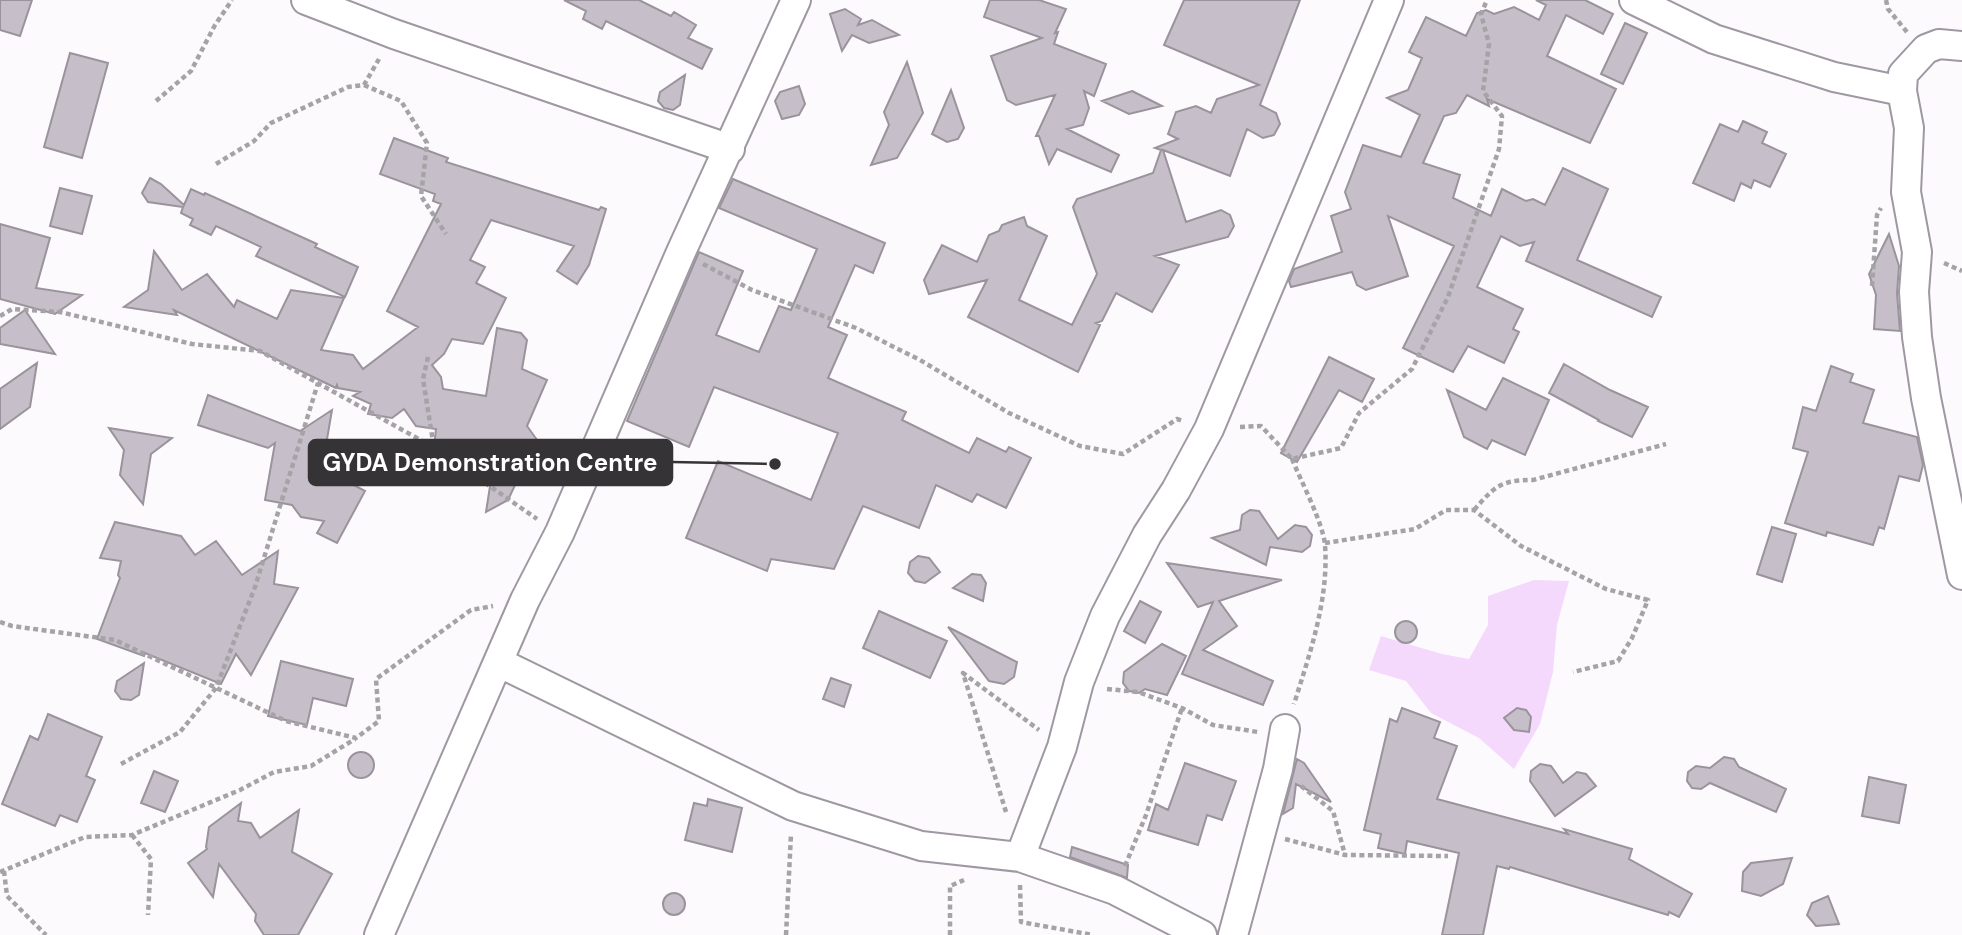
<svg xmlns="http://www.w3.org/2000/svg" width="1962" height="935" font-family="'DM Sans',sans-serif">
<rect width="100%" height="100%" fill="#fdfafe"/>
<path fill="#f4d9fd" d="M1534 580 1569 581 1557 625 1553 672 1540 724 1514 769 1479 738 1431 713 1406 681 1369 670 1381 636 1442 654 1469 659 1488 625V596Z"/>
<path fill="#c6bfc9" stroke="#9a939c" stroke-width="2" d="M0 0H32L20 36 0 30Z
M564 0H639L671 16 674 12 696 25 688 38 712 49 702 69 606 21 602 29 583 19 586 11Z
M990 0H1039L1066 9 1055 33 1058 32 1054 44 1106 64 1094 96 1084 91 1089 108 1083 125 1067 129 1119 155 1111 172 1057 149 1049 164 1039 136H1036L1055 95 1016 105 1007 100 991 56 1042 38 984 17Z
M1184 0H1300L1260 105 1276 113 1280 124 1274 135 1263 138 1247 129 1230 176 1163 150 1186 222 1221 210 1230 215 1234 226 1228 237 1155 256 1179 265 1152 312 1116 293 1102 321 1096 323 1100 325 1078 372 968 317 987 280 929 294 924 280 942 245 977 262 989 235 999 231 1002 225 1024 217 1027 226 1047 236 1019 300 1072 325 1097 274 1073 207 1077 199 1153 173 1161 150 1155 148 1178 139 1168 134 1176 112 1196 106 1211 113 1217 99 1259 85 1164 45Z
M1536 0H1585L1613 14 1603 34 1566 15 1547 56 1616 89 1590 143 1487 99 1489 106 1467 95 1456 113 1444 116 1423 163 1460 175 1453 198 1491 216 1502 189 1526 201 1533 199 1545 205 1563 168 1608 189 1577 260 1661 297 1652 317 1526 261 1534 242 1520 246 1501 236 1477 287 1523 309 1513 329 1519 332 1504 363 1468 346 1453 372 1403 348 1454 246 1388 216 1408 276 1366 290 1357 285 1352 272 1291 287 1289 281 1294 269 1342 252 1331 216 1351 209 1345 192 1363 145 1401 157 1420 115 1387 98 1408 90 1422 58 1409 52 1426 17 1466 36 1477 13 1486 10 1494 14 1514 7 1539 20 1546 5Z
M845 9 861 19 858 25 872 20 899 35 869 43 852 35 842 51 830 14Z
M1625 23 1647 33 1623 84 1601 74Z
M70 53 108 63 82 158 44 147Z
M907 62 923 113 897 158 871 165 889 125 884 112Z
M685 75 680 105 673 110 664 108 658 101 660 92Z
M799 86 805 104 799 115 782 119 775 101 780 92Z
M951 90 964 128 958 139 947 142 932 134Z
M1132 91 1162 106 1129 114 1102 101Z
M1743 121 1767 132 1762 143 1786 154 1770 187 1754 180 1751 188 1741 183 1734 201 1693 183 1720 124 1738 132Z
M394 138 448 158 446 162 599 210 601 207 606 209 589 265 577 284 557 271 574 246 491 220 470 260 485 267 476 283 506 298 483 344 452 339 444 354 432 365 441 377 443 389 486 396 497 328 521 333 527 340 522 369 547 380 527 426 540 444 531 451 508 500 486 512 495 454 456 479 434 446 436 429 416 426 404 409 392 418 368 414 371 404 353 396 360 392 338 388 337 385 336 388 174 310 177 315 124 307 148 290 154 251 182 290 207 274 234 307 237 300 277 319 291 290 344 298 321 350 353 355 363 369 418 327 387 311 441 204 433 201 435 194 380 174Z
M150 178 161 184 184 205 191 189 204 195 205 193 317 244 315 247 358 267 345 297 256 256 261 247 216 226 211 235 190 225 193 219 181 213 183 207 148 202 142 193Z
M733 179 885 243 873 273 855 265 828 327 847 335 828 378 906 412 902 420 969 453 977 438 1006 452 1009 447 1031 458 1006 508 977 494 972 502 936 485 919 528 863 506 834 569 771 559 767 571 686 538 718 461 811 500 838 433 714 387 689 447 627 421 699 252 743 271 716 335 759 352 779 306 791 310 817 249 719 208Z
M60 188 92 196 82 234 50 226Z
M0 224 50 238 36 288 82 295 55 314 0 299Z
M1889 234 1899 266 1897 293 1900 331 1874 329 1876 295 1869 274Z
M25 310 55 354 0 344V328Z
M1329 357 1374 379 1362 402 1339 390 1297 462 1281 453Z
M37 363 30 407 0 429V389Z
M1564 364 1610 390 1648 407 1632 437 1598 421 1599 420 1549 393Z
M1831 366 1853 374 1850 382 1874 390 1863 423 1917 437 1923 465 1919 481 1899 476 1884 529 1879 527 1873 545 1827 532 1826 536 1785 523 1808 452 1793 448 1803 407 1816 411Z
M1503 378 1549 400 1525 455 1492 440 1487 449 1464 437 1447 390 1486 410Z
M208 395 300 431 332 410 326 445 336 459 333 474 365 491 337 543 317 533 324 521 301 517 292 505 265 500 275 443 268 448 198 425Z
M109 428 172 438 151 454 143 504 120 475 124 450Z
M1250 510 1259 511 1278 539 1295 525 1306 527 1312 535 1310 546 1302 552 1270 547 1266 565 1212 538 1240 530 1242 515Z
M115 522 181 536 195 555 216 541 242 575 278 551 274 584 298 588 251 675 236 654 221 684 145 653 144 656 97 639 120 578 118 575 121 561 100 558Z
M1772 527 1796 534 1782 582 1757 574Z
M918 556 929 558 940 572 925 583 915 581 908 573 910 562Z
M1167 563 1282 580 1219 601 1237 626 1203 650 1273 681 1263 705 1182 674 1213 602 1198 607Z
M972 574 981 575 986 583 983 601 953 588Z
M1140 601 1161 612 1145 643 1124 631Z
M879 611 947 641 930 678 863 648Z
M1395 632a11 11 0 1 1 22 0a11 11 0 1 1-22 0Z
M948 627 1017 662 1014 677 1004 684 989 681Z
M1162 644 1186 656 1167 695 1145 689 1139 693 1129 691 1123 683 1124 672Z
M281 661 353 679 346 706 313 698 307 725 268 716Z
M144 663 139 695 131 700 121 699 115 691 117 681Z
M831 678 851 685 844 707 823 699Z
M1402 708 1440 722 1434 738 1457 746 1437 799 1568 834 1564 829 1632 849 1629 859 1692 894 1679 917 1669 912 1668 915 1510 867 1509 869 1497 866 1483 935H1442L1459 853 1407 841 1405 854 1378 848 1381 834 1364 830 1390 719 1397 722Z
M1517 708 1526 710 1531 717 1529 732 1514 730 1504 718Z
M48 714 102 737 86 776 95 780 77 822 60 815 55 826 2 804 30 736 38 740Z
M348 765a13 13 0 1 1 26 0a13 13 0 1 1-26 0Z
M1724 757 1734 759 1739 767 1786 789 1776 812 1710 783 1701 789 1692 788 1687 781 1688 772 1696 766 1710 768Z
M1297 759 1304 763 1331 802 1296 784 1293 808 1283 814Z
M1185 763 1236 781 1222 820 1207 815 1198 845 1148 830 1156 804 1168 810Z
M1540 764 1551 766 1563 783 1577 772 1586 774 1596 786 1555 816 1530 781 1531 771Z
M154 771 178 781 165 812 141 803Z
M1869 777 1906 785 1899 823 1862 816Z
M708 799 742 808 732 852 685 840 694 803 707 806Z
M241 803 238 821 251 823 260 838 299 810 292 852 332 874 298 935H264L255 921 256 914 219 864 213 897 188 863 207 849 206 847 209 827Z
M1072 847 1128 865 1127 878 1070 857Z
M1792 858 1783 884 1761 896 1742 891 1743 872 1751 863Z
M663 904a11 11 0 1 1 22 0a11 11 0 1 1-22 0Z
M1828 896 1839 924 1816 926 1807 915 1812 903Z"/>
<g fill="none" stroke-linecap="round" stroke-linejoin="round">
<g stroke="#9f98a2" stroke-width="32">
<path id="minor" d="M306 0 394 34 730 149
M1634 0 1714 39 1834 77 1902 91
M1962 46 1939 44 1926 49 1903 74 1902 91 1909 128 1906 192 1917 252 1914 292 1917 337 1926 398 1962 575
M498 662 793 806 921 846 1020 857 1115 890 1202 935
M1020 857 1062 747 1079 682 1105 616 1147 535 1176 490 1209 429 1389 0
M379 935 525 600 560 532 681 252 796 0
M1233 935 1278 769 1285 729"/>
</g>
<path stroke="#a6a3a7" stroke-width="4.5" stroke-dasharray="5 3.5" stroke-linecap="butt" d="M1886 0 1888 9 1907 32
M364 85 401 101 427 143 421 196 446 234
M156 101 191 71 215 25 232 0
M216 164 254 141 271 123 348 87 364 85 379 59
M1944 263 1962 271
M703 264 752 290 856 328 920 360 1009 413 1080 446 1123 454 1177 419 1183 421
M1872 286 1877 215 1881 208
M0 316 12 309 60 312 192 344 260 351 435 448 537 519
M428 357 423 379 434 448
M1240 427 1261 426 1292 459 1341 448 1359 413 1412 369 1448 297 1499 149 1502 116 1483 91 1489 44 1481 14 1487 0
M1292 459C1301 481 1323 523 1325 545 1329 599 1310 653 1294 704
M1474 510C1495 486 1501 480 1533 480L1666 444
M1325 543 1415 529 1446 510H1474L1521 546 1606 589 1648 600 1632 638 1618 661 1573 672
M0 622 12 626 115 640 286 721 356 738 379 721 376 679 471 610 493 606
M1107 689 1138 692 1182 708 1213 725 1258 732
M121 764 180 732 216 688 255 587 318 383
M1301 786 1333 811 1345 855
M1006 812 963 673 1039 730
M132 835 151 859 148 915
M1285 839 1345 855 1448 856
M1125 866 1146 815 1182 708
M4 871 7 896 46 935
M0 872 85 837 132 835 240 790 274 772 311 766 355 739
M1020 885 1021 922 1093 935
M786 935 791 834
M950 935V886L964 880"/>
<use href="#minor" stroke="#fff" stroke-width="28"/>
</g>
<path fill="none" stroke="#363337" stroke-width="2.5" d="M775 464L672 462"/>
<circle fill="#363337" stroke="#fdfafe" stroke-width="2.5" cx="775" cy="464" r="7"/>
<rect fill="#363337" stroke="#363337" stroke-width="2.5" x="309" y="440" width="363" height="45" rx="7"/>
<g font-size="24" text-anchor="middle" font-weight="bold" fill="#fff">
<text x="490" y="471">GYDA Demonstration Centre</text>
</g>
</svg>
